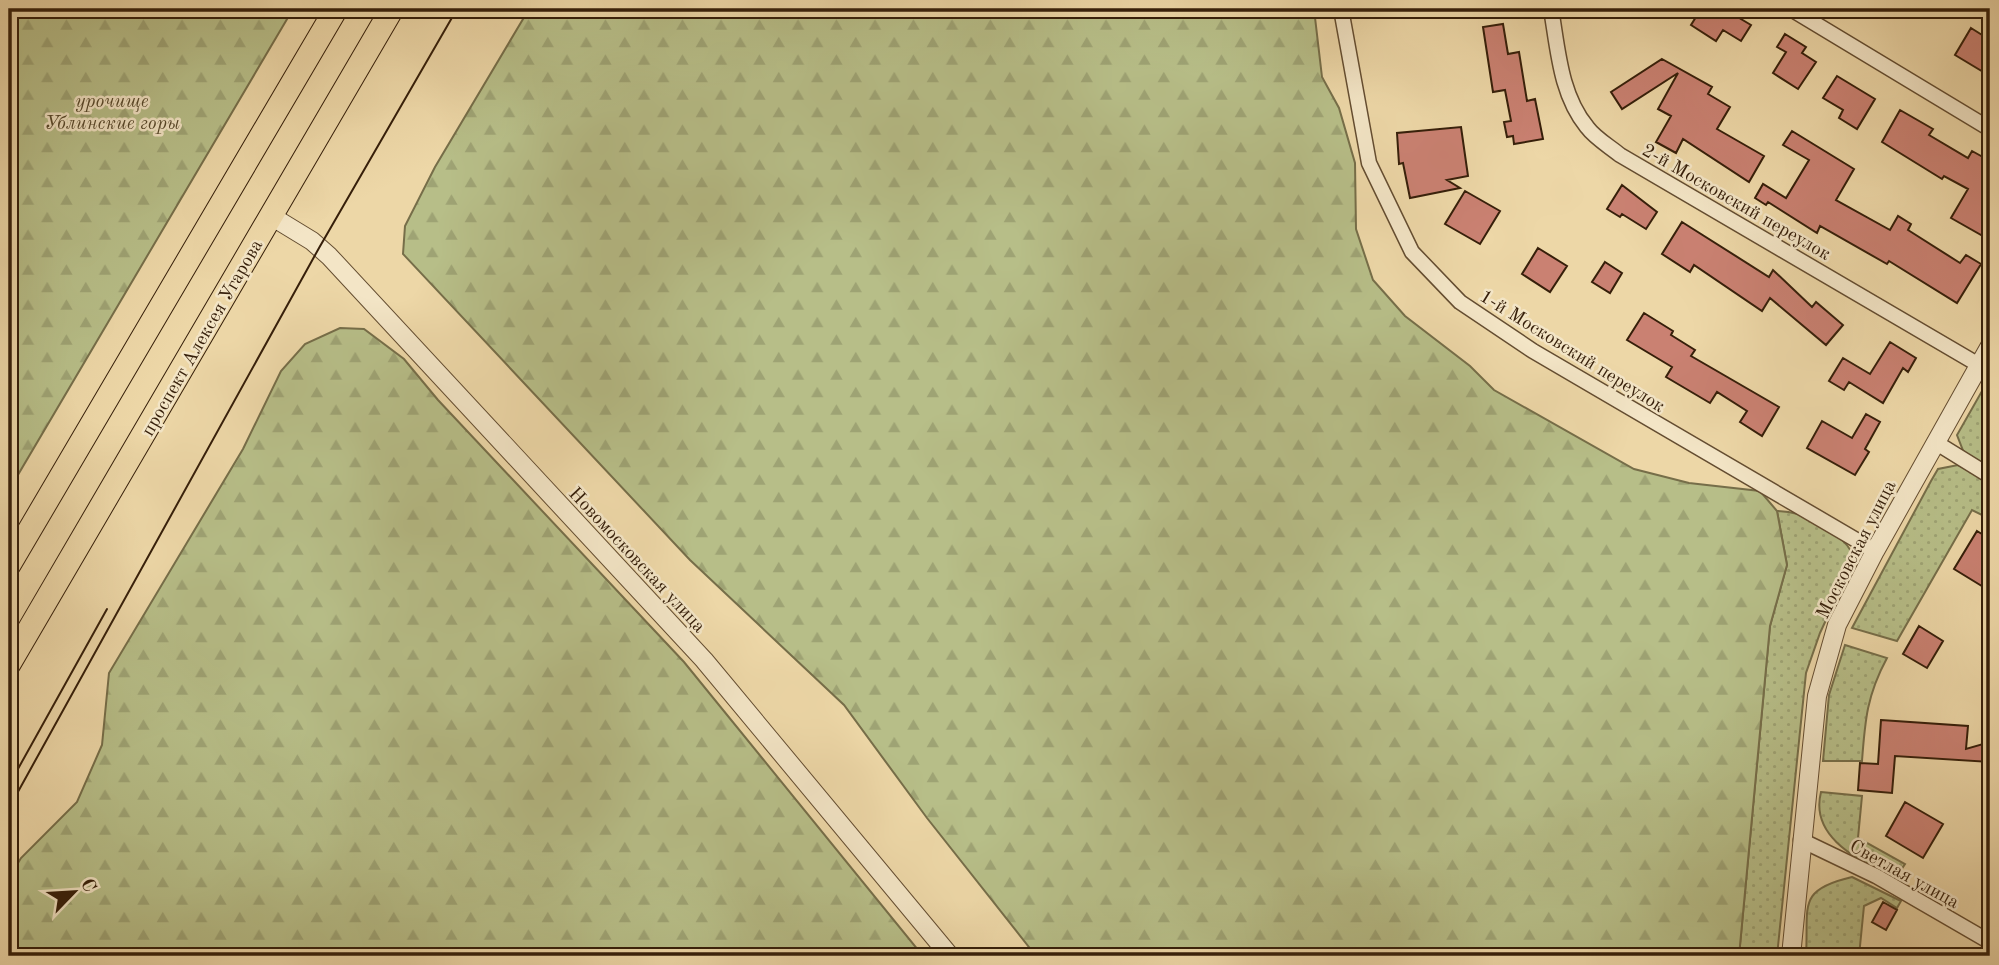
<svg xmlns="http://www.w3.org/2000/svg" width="1999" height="965" font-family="'Old Standard TT',serif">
<defs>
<pattern id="grass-dots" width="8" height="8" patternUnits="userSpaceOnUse" patternTransform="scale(1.75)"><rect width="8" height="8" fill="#b7be88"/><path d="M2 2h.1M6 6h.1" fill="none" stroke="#9ea374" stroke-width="1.8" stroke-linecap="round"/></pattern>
<pattern id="forest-firs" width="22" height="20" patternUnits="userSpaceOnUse" patternTransform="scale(1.75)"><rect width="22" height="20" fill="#b7be88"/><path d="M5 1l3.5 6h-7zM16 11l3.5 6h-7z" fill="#9ea374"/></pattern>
</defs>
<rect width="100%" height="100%" fill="#edd7a7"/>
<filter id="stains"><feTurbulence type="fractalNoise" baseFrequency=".00286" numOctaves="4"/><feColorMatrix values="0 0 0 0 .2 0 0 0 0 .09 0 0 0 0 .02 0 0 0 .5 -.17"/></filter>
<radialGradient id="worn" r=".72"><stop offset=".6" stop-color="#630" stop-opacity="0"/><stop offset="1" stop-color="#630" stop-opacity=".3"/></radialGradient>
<path fill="url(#grass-dots)" stroke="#766e49" stroke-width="2" d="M1990 377V469L1964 453 1957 435Z
M1958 465 1990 482 1988 518 1972 510 1897 641 1852 628 1931 481 1938 469Z
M1777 511C1805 511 1839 530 1853 554L1851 566 1820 633 1806 673 1777 956H1739L1770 626 1787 565Z
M1845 645 1887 658C1867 695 1865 720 1862 761H1823L1829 695Z
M1821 792 1862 796 1858 838 1905 864 1895 879C1862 861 1809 839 1821 792Z
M1852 877 1901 901 1897 908 1881 898 1864 906 1859 956H1806C1809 906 1796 890 1852 877Z"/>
<path fill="url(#forest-firs)" stroke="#766e49" stroke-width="2" d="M9 9H293L9 490Z
M529 9H1314L1322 77 1339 108 1355 163 1356 229 1373 280 1405 316 1470 366 1494 390 1634 469 1689 483 1760 491 1777 511 1787 565 1770 626 1739 956H1036L927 818 844 705 690 560 403 254 405 226 435 167Z
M340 328 364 329 404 359 438 400 684 662 923 956H9V878L21 858 77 802 102 745 109 673 243 449 281 371 305 344Z"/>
<path fill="#ca8172" stroke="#361f0a" stroke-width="2" d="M1701 9H1724L1751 25 1741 41 1723 30 1716 41 1691 25Z
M1503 24 1508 54 1519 52 1527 101 1535 99 1543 139 1514 144 1513 136 1507 137 1504 122 1511 121 1505 90 1493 92 1483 27Z
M1971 28 1990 40V76L1955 55Z
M1785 34 1806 47 1802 53 1816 62 1798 89 1773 73 1786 52 1777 47Z
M1662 59 1712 87 1708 94 1730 107 1717 129 1764 156 1749 182 1683 139 1676 153 1656 142 1671 116 1658 109 1678 73 1622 109 1611 92Z
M1837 76 1875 99 1857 129 1839 118 1843 110 1823 98Z
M1900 110 1933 129 1929 135 1968 158 1972 151 1990 161V240L1951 218 1968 189 1944 176 1942 179 1882 142Z
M1461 127 1468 176 1447 180 1460 188 1410 198 1403 163 1399 164 1397 133Z
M1792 131 1854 169 1836 200 1890 230 1898 216 1911 224 1908 230 1960 263 1966 255 1981 264 1957 303 1889 261 1887 264 1820 226 1817 233 1768 202 1766 205 1755 198 1763 184 1786 198 1809 160 1783 145Z
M1622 185 1657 212 1646 229 1622 214 1620 217 1607 209Z
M1465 191 1500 211 1480 244 1445 224Z
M1682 222 1769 277 1773 270 1812 307 1816 302 1843 325 1826 345 1770 298 1762 311 1694 265 1690 272 1662 254Z
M1538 248 1567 266 1550 292 1522 274Z
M1605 262 1622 273 1610 293 1592 282Z
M1644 313 1673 331 1671 335 1695 350 1691 356 1779 407 1762 436 1740 422 1747 411 1717 392 1710 403 1666 377 1672 367 1627 340Z
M1890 342 1916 358 1908 372 1903 368 1883 403 1849 382 1844 390 1829 381 1843 358 1870 374Z
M1866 414 1880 422 1865 449 1869 452 1855 475 1807 448 1822 421 1852 438Z
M1977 531 1990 539V591L1954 569Z
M1919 626 1943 641 1927 668 1903 654Z
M1881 720 1968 726 1966 749 1990 742V762L1895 756 1892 793 1858 790 1860 763 1878 764Z
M1905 802 1943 824 1923 858 1886 836Z
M1883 902 1897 910 1886 930 1872 922Z"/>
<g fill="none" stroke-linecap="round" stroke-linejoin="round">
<g stroke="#644d31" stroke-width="17">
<path id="minor" d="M1341 9 1369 163 1412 252 1460 302 1533 351 1875 551
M1551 9C1558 49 1560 94 1587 127 1595 138 1609 146 1620 155L1979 365
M1791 9 1990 129
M1935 442 1990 476
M1801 840 1876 876 1990 942"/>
</g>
<g stroke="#644d31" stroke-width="20">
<path id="tertiary" d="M271 216 312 241 329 256 704 660 950 956
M1791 956 1817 696 1837 625 1875 551 1990 346"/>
</g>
<g stroke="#361f0a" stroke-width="25">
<path id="primary" d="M9 565 336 9
M9 664 392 9"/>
</g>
<use href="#minor" stroke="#f3e5c6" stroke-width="14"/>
<use href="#tertiary" stroke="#f3e5c6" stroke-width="18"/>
<use href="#primary" stroke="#edd7a7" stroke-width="23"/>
<path stroke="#361f0a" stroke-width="2" d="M9 785 107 609
M9 808 319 248 457 9"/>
</g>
<g text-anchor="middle" stroke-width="5" stroke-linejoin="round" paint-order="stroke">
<g font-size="19" font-style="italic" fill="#56472a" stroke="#f3e5c6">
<text x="112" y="107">урочище<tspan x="112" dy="22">Ублинские горы</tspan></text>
</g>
<g font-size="19" fill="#361f0a" stroke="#f3e5c6">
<text transform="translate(1737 201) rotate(30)" y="7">2-й Московский переулок</text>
<text transform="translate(201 337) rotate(-60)" y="7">проспект Алексея Угарова</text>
<text transform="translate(1573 350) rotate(32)" y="7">1-й Московский переулок</text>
<text transform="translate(1855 549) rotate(-63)" y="7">Московская улица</text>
<text transform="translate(638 559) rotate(47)" y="7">Новомосковская улица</text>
<text transform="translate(1905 873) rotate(29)" y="7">Светлая улица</text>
</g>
</g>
<rect width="1999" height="965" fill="none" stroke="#edd7a7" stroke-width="35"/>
<rect x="10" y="10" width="1978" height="944" fill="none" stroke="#361f0a" stroke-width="3.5"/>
<rect x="18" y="18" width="1964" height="930" fill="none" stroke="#361f0a" stroke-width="2"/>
<g transform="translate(74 892) rotate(65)" stroke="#f3e5c6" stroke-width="5" paint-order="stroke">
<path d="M0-5L12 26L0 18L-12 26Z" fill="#361f0a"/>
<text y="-10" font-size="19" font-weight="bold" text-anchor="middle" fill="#361f0a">С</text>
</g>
<rect width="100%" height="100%" filter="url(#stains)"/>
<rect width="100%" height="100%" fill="url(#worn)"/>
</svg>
